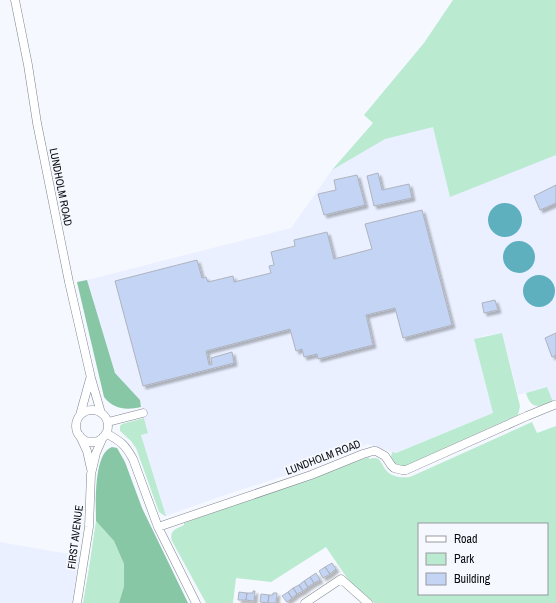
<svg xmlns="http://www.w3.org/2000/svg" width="556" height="603" font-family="'Archivo Narrow',sans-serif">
<defs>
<filter id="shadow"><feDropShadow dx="3" dy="3" stdDeviation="1" flood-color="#0004"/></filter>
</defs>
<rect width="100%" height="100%" fill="#f5f8ff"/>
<path fill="#eaf0ff" d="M453 0H556V410L547 387 518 395 502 333 483 336 474 339 493 413 395 453 368 444 293 473 222 496 166 516 141 435 148 432 140 400 115 373 87 280 291 228 332 170 373 123 364 115 424 43Z
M0 542 80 556 72 603H0Z"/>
<path fill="#baead0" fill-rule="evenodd" d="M453 0H556V155L450 197 433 127 385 139 332 170 373 123 364 115 424 43Z
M502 333 520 406 518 415 405 466C398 466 394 463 391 457L392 452 396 453 493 413 474 339Z
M547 387 553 402C539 407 531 410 526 393Z
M144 418 148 433 141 435 166 516H165L159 512 136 448 131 441 120 431V426L122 424Z
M532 422 537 433 556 426V603H374L349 581 326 547 271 582 236 578 233 603H206L172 541C169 530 176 529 184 525V523L369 457V459C381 455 380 463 386 470 391 477 401 478 410 477ZM419 524H547V594H419Z
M96 521 114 541 124 564V586L119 603H83L89 568Z"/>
<path fill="#87c7a5" d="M87 280 115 373 140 400 141 407C127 410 114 410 104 397L77 282Z
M112 447 117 448 125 462 142 508 188 603H119L124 586V564L114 541 96 521C96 505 93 453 112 447Z"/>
<path fill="#5fb0bf" d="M488 220a17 17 0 1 1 34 0a17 17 0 1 1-34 0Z
M503 257a16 16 0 1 1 32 0a16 16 0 1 1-32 0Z
M523 291a16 16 0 1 1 32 0a16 16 0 1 1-32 0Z"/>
<path fill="#c4d4f5" stroke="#aeb3bd" filter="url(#shadow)" d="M378 173 382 190 409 184 412 198 374 206 367 176Z
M357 175 365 205 324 215 318 194 336 190 334 180Z
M556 185V203L540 210 534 196Z
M422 210 452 325 403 338 395 308 366 315 373 345 318 359 317 354 304 357 302 349 296 351 290 329 206 351 209 365 212 364 211 358 232 352 234 363 143 386 115 281 197 260 202 278 206 277 208 282 233 276 234 282 271 273 269 266 274 265 271 252 295 246 294 240 327 232 334 259 372 249 365 224Z
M495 300 498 310 484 313 482 303Z
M556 333V355L552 357 545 338Z
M332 563 336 569 330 574 325 567Z
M325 567 330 574 323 578 319 571Z
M316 573 320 580 314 583 310 577Z
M310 577 314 583 308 587 304 581Z
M304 581 308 587 303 591 299 585Z
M299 585 303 591 297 594 293 588Z
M293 588 297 594 292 598 288 592Z
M253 591H255L254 601 246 600 247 593H253Z
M239 592 247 593 246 600H238Z
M288 592 292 598 287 602 282 596Z
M273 593H277L276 603H268L269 595H273Z
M261 594 269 595 268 603 260 602Z"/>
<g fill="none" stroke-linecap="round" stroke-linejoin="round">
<g stroke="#80858f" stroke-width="9">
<path id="minor" d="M15 0 28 65 37 123 69 282 91 378 101 413
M76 426a16 16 0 1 1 32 0a16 16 0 1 1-32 0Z
M80 415 90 379
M108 422 143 413
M106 433C121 442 124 443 133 459L158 527 196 603
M80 436 87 451 91 469
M158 527 311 475 363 454 373 451H376L385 456 391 465 394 468 402 470H406L527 416 554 405
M77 603 89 527 91 474 96 453 103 437
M305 603 341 579 368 603"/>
</g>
<use href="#minor" stroke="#fff" stroke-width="8"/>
</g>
<g text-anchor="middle" stroke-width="4" stroke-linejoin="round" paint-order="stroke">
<g font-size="11" fill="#0a0b0f" stroke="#f5f8ff">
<text transform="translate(61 187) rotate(79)" y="4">LUNDHOLM ROAD</text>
<text transform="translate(323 457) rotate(-21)" y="4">LUNDHOLM ROAD</text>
<text transform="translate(75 537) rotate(-83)" y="4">FIRST AVENUE</text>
</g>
</g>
<rect x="418" y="523" width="130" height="72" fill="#f5f8ff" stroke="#97999f"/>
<rect x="426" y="536" width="20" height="6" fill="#ffffff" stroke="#97999f"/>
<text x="454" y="543" font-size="12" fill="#0a0b0f">Road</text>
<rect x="426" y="553" width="20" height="12" fill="#baead0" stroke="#97999f"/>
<text x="454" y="563" font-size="12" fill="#0a0b0f">Park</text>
<rect x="426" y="573" width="20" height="12" fill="#c4d4f5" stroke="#97999f"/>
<text x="454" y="583" font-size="12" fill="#0a0b0f">Building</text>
</svg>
